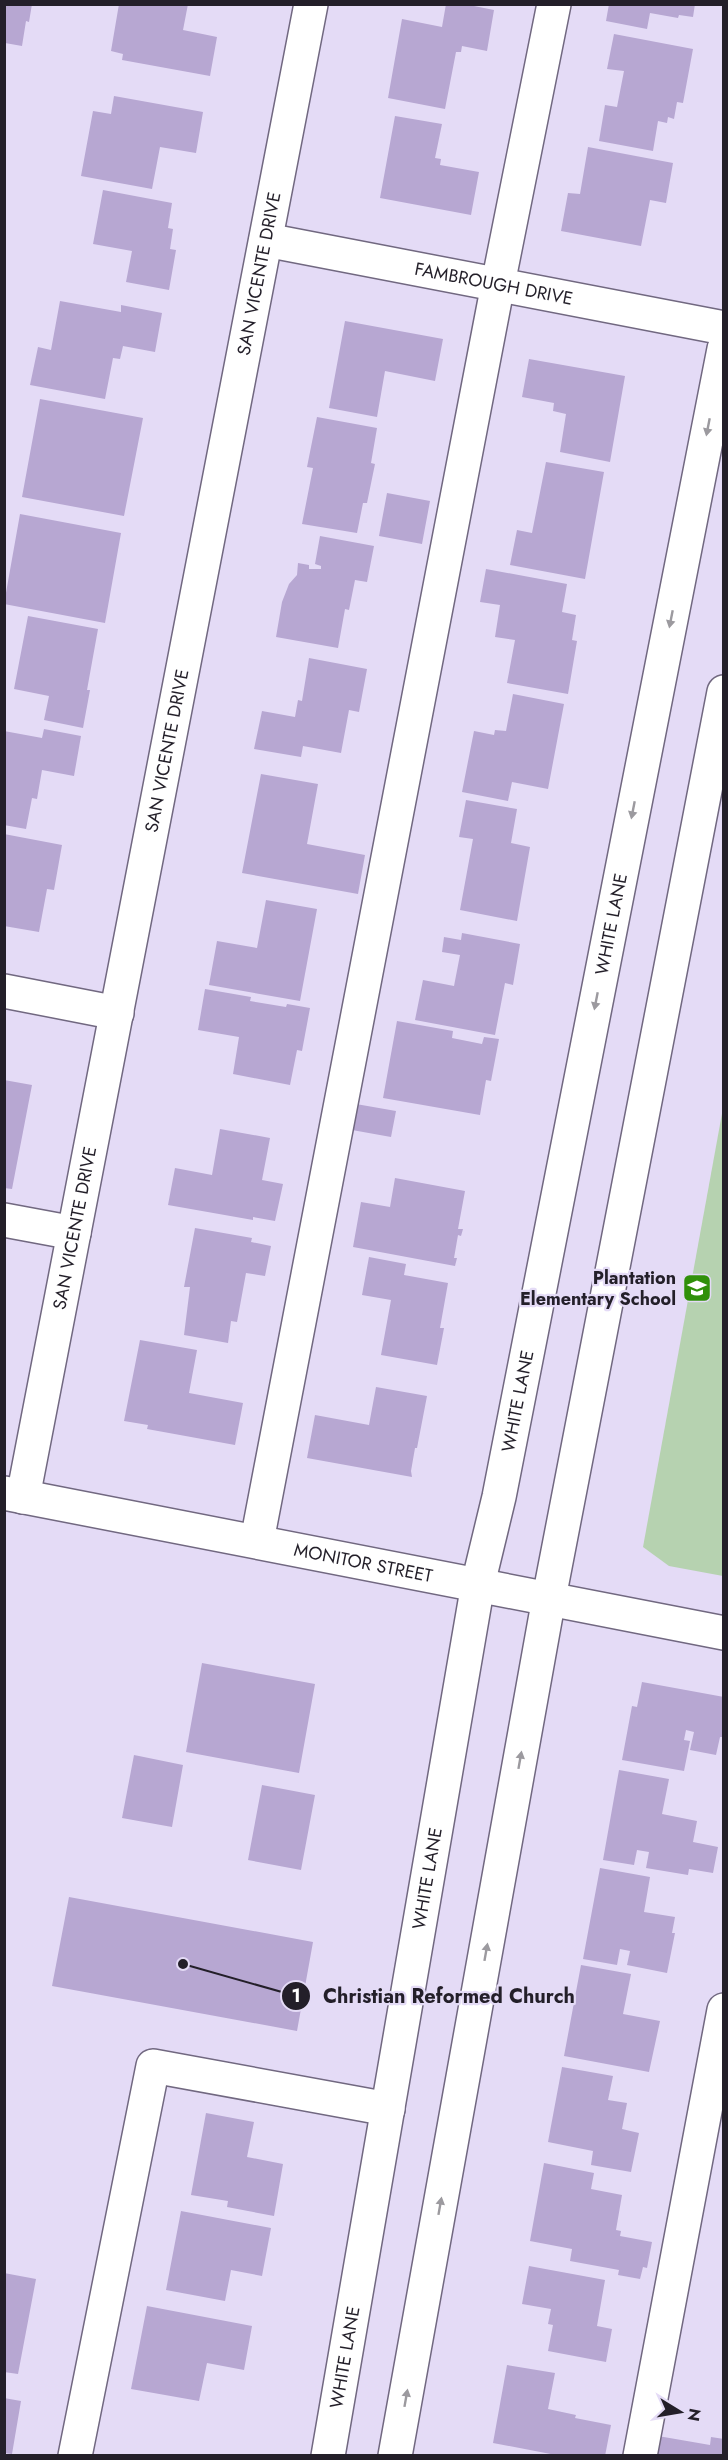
<svg xmlns="http://www.w3.org/2000/svg" width="728" height="2460" font-family="Jost,sans-serif">
<rect width="100%" height="100%" fill="#e4dbf6"/>
<path fill="#b6d2b0" d="M723 1108V1576L669 1566 643 1547Z"/>
<path fill="#b7a7d2" d="M5 4H32L29 22 26 21 22 46 5 43Z
M119 4H188L183 30 217 37 210 76 122 60 123 54 111 51Z
M446 4H464L494 10 487 51 462 46 461 52H456L445 109 388 98 402 19 442 27Z
M609 4H695L693 17 679 15 678 18 650 13 647 29 606 21Z
M614 34 693 49 683 103 677 102 674 119 668 117 667 123 658 121 653 151 599 141 605 105 617 107 624 71 607 69Z
M114 96 203 112 196 153 160 147 152 189 81 176 93 111 111 114Z
M395 116 442 124 435 158 441 159 440 165 479 172 471 215 380 198Z
M588 147 673 163 666 203 650 200 641 246 561 231 568 193 580 194Z
M103 190 172 203 168 228 173 229 170 249 176 250 169 290 126 282 132 251 93 244Z
M60 301 121 312V305L162 313 155 352 123 346 120 359 113 358 105 399 30 385 38 347 51 350Z
M345 321 443 339 435 381 385 371 377 417 329 408Z
M529 359 625 376 610 462 560 452 566 414 553 411 554 403 522 397Z
M40 399 143 418 124 516 22 497Z
M317 417 377 428 371 463 375 464 367 503H363L357 533 302 524 313 468 307 467Z
M546 462 604 472 585 579 510 565 517 530 532 533Z
M387 493 430 501 422 544 379 536Z
M20 514 121 533 105 623 4 604Z
M320 536 374 546 367 582 355 580 349 610 345 609 338 648 276 637 282 602 289 584 297 575 298 563 309 565V569H321V566L315 564Z
M486 569 567 584 562 612 576 615 572 640 577 641 568 694 507 683 515 640 495 637 500 605 480 602Z
M28 616 98 629 87 690H90L83 728 44 720 49 696 14 689Z
M309 658 367 669 359 712 349 710 341 753 303 746 301 757 254 749 262 711 295 717 298 700 302 701Z
M513 694 564 704 548 789 512 782 508 801 462 792 474 731 494 735 495 730 506 731Z
M44 729 81 736 74 776 42 770 37 799 32 798 26 829 4 825V731L42 738Z
M261 774 318 784 307 844 365 855 358 894 242 873Z
M466 800 517 809 511 843 530 847 517 921 460 910 473 839 459 837Z
M4 834 62 845 54 890 47 889 39 932 4 926Z
M266 900 317 909 300 1001 209 985 217 941 257 948Z
M462 933 520 944 513 985 505 983 495 1035 415 1020 423 980 454 986 460 955 442 952 444 937 461 940Z
M205 989 251 997 250 1001 286 1007 287 1004 310 1008 302 1051 297 1050 290 1085 233 1074 239 1037 198 1030Z
M397 1021 453 1031 452 1038 482 1044 484 1037 499 1039 491 1081 486 1080 480 1115 383 1098Z
M4 1080 32 1085 12 1189 4 1188Z
M356 1104 396 1111 391 1137 352 1130Z
M220 1129 270 1138 262 1180 283 1184 275 1221 253 1217V1220L168 1205 175 1168 212 1175Z
M395 1178 465 1191 458 1229H463L461 1236 458 1235 454 1258H457L455 1266 353 1247 361 1202 390 1207Z
M195 1228 252 1238 251 1242 271 1246 265 1276 246 1273 237 1322 231 1321 228 1343 184 1335 190 1287H184Z
M369 1257 406 1264 404 1275 448 1283 440 1328H444L437 1365 381 1355 391 1300 362 1295Z
M140 1340 197 1350 189 1393 243 1403 235 1445 147 1429 148 1425 124 1421Z
M376 1387 427 1396 417 1448H415L411 1471 412 1477 307 1458 315 1415 369 1425Z
M202 1663 315 1684 299 1773 186 1752Z
M642 1682 724 1697V1737H720L716 1755 690 1750 694 1732 686 1730 684 1740 690 1741 684 1771 622 1760 632 1706 637 1707Z
M134 1755 183 1765 172 1827 122 1818Z
M619 1770 669 1779 662 1814 697 1821 693 1842 718 1847 713 1873 689 1869 688 1875 646 1868 649 1852 637 1850 634 1865 603 1860Z
M262 1785 315 1795 301 1870 248 1860Z
M600 1868 650 1877 644 1912 675 1917 672 1933H675L667 1973 627 1965 630 1951 620 1949 617 1965 583 1959Z
M69 1897 313 1942 297 2031 52 1986Z
M581 1965 631 1974 623 2014 660 2021 649 2072 564 2056Z
M562 2067 613 2076 608 2100 627 2103 622 2129 639 2133 631 2172 591 2165 593 2151 548 2142Z
M206 2113 254 2122 247 2157 283 2164 274 2216 227 2207 228 2201 191 2195Z
M544 2163 594 2173 591 2189 622 2195 616 2230 621 2231 620 2236 652 2242 647 2268 643 2267 640 2279 618 2275 619 2270 570 2261 572 2249 530 2241Z
M181 2211 271 2228 262 2276 231 2270 225 2301 166 2290Z
M529 2266 605 2280 597 2326 612 2329 606 2362 548 2351 553 2325 548 2324 551 2309 522 2304Z
M4 2273 36 2279 18 2374 4 2372Z
M147 2306 252 2326 244 2370 207 2363 199 2401 131 2389Z
M507 2365 555 2373 548 2409 576 2415 575 2418 611 2425 605 2456H561L493 2443Z
M4 2398 21 2401 12 2454 4 2453Z
M658 2436 710 2445 711 2437 724 2439V2456H655Z"/>
<g fill="none" stroke-linecap="round" stroke-linejoin="round">
<g stroke="#716880" stroke-width="36">
<g id="minor">
<path id="s1" d="M266 240 724 328"/>
<path d="M4 991 117 1013"/>
<path d="M4 1220 74 1233"/>
<path id="s2" d="M4 1493 724 1633"/>
<path id="s3" d="M23 1497 311 4"/>
<path d="M257 1541 498 284 554 4"/>
<path d="M75 2456 153 2066 388 2109"/>
<path d="M640 2456 724 2010"/>
</g>
</g>
<g stroke="#716880" stroke-width="36">
<g id="major">
<path id="s4" d="M328 2456 478 1584 499 1497 724 349"/>
<path d="M395 2456 549 1598 724 692"/>
</g>
</g>
<use href="#minor" stroke="#fff" stroke-width="33"/>
<use href="#major" stroke="#fff" stroke-width="33"/>
</g>
<defs><path id="oneway-solid" d="M-6-.8H1V-3.2L6.5 0L1 3.2V.8H-6Z" transform="scale(1.5)"/></defs>
<g fill="#9c9a9f">
<use href="#oneway-solid" transform="translate(708 427) rotate(101)"/>
<use href="#oneway-solid" transform="translate(671 619) rotate(101)"/>
<use href="#oneway-solid" transform="translate(633 810) rotate(101)"/>
<use href="#oneway-solid" transform="translate(596 1001) rotate(101)"/>
<use href="#oneway-solid" transform="translate(520 1760) rotate(-80)"/>
<use href="#oneway-solid" transform="translate(486 1952) rotate(-80)"/>
<use href="#oneway-solid" transform="translate(440 2206) rotate(-80)"/>
<use href="#oneway-solid" transform="translate(406 2398) rotate(-80)"/>
</g>
<defs>
<g id="school-square" transform="scale(1.5)"><rect x="-9" y="-9" width="18" height="18" rx="4" fill="#30900a" stroke="#e4dbf6"/><path d="M0-5L7-2L0 1L-7-2ZM-4 1L0 2.5L4 1V4Q0 6-4 4Z" fill="#fff"/></g>
</defs>
<g fill-rule="evenodd">
<use href="#school-square" x="697" y="1288"/>
</g>
<g text-anchor="middle" stroke-width="4.5" stroke-linejoin="round" paint-order="stroke">
<g font-size="18" fill="#231f29" stroke="#e4dbf6">
<text dy="6" stroke="none"><textPath href="#s3" startOffset="1246">SAN VICENTE DRIVE</textPath></text>
<text dy="6" stroke="none"><textPath href="#s1" startOffset="232">FAMBROUGH DRIVE</textPath></text>
<text dy="6" stroke="none"><textPath href="#s3" startOffset="760">SAN VICENTE DRIVE</textPath></text>
<text dy="6" stroke="none"><textPath href="#s4" startOffset="1558">WHITE LANE</textPath></text>
<text dy="6" stroke="none"><textPath href="#s3" startOffset="274">SAN VICENTE DRIVE</textPath></text>
<text dy="6" stroke="none"><textPath href="#s4" startOffset="1072">WHITE LANE</textPath></text>
<text dy="6" stroke="none"><textPath href="#s2" startOffset="366">MONITOR STREET</textPath></text>
<text dy="6" stroke="none"><textPath href="#s4" startOffset="586">WHITE LANE</textPath></text>
<text dy="6" stroke="none"><textPath href="#s4" startOffset="100">WHITE LANE</textPath></text>
</g>
<g font-size="18" font-weight="bold" fill="#231f29" stroke="#e4dbf6" text-anchor="end">
<text x="676" y="1284">Plantation<tspan x="676" dy="21">Elementary School</tspan></text>
</g>
</g>
<path fill="none" stroke="#231f29" stroke-width="2" d="M183 1964L296 1996"/>
<g fill="#231f29" stroke="#e4dbf6" stroke-width="2">
<circle cx="183" cy="1964" r="6"/>
<circle cx="296" cy="1996" r="15"/>
</g>
<g font-size="18" text-anchor="middle" font-weight="bold" fill="#fff">
<text x="296" y="2002">1</text>
</g>
<g font-size="20" text-anchor="middle" font-weight="bold" fill="#231f29" stroke="#e4dbf6" stroke-width="4.5" stroke-linejoin="round" paint-order="stroke">
<text x="449" y="2003">Christian Reformed Church</text>
</g>
<rect width="728" height="2460" fill="none" stroke="#231f29" stroke-width="12"/>
<g transform="translate(680 2412) rotate(101)" stroke="#e4dbf6" stroke-width="4.5" paint-order="stroke">
<path d="M0-4.5L10 22L0 15L-10 22Z" fill="#231f29"/>
<text y="-9" font-size="16" font-weight="bold" text-anchor="middle" fill="#231f29">N</text>
</g>
</svg>
